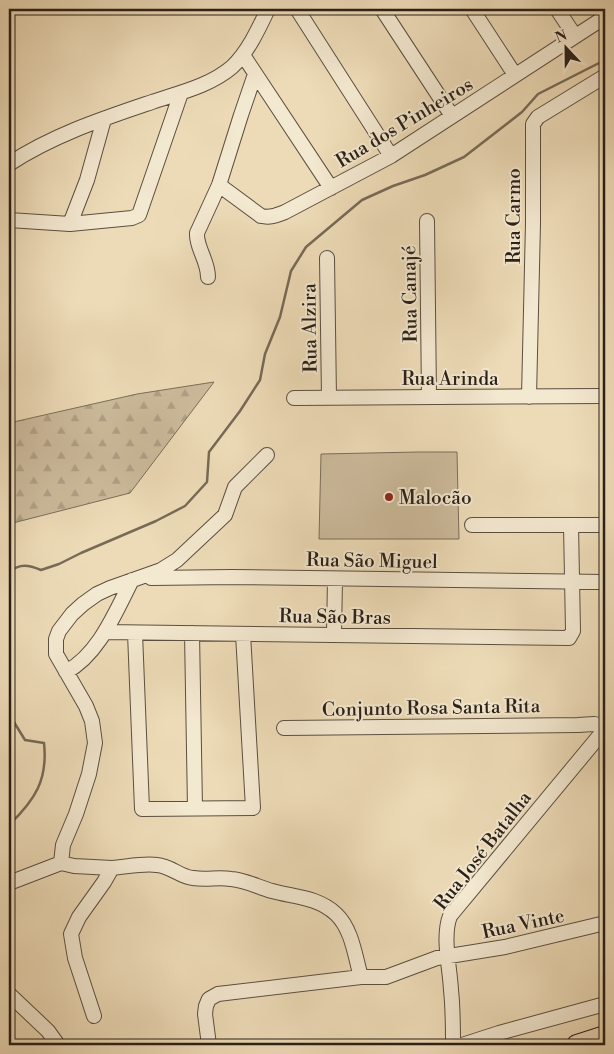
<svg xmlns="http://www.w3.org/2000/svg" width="614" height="1054" font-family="'Libre Bodoni',serif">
<defs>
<pattern id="forest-firs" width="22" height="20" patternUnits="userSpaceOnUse" patternTransform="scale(1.25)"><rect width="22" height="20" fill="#ccbb9c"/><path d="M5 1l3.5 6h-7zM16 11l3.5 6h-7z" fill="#afa086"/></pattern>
</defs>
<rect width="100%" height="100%" fill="#eddbb7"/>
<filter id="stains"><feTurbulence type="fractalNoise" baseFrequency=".004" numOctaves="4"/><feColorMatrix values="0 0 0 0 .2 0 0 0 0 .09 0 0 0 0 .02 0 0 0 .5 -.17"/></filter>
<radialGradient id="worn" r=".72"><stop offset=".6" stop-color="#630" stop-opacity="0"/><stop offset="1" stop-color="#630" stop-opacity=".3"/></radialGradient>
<path fill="#ccbb9c" stroke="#7b6e5a" d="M419 452H457L459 539H319L321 454Z"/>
<path fill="url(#forest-firs)" stroke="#7b6e5a" d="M214 382 130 493 9 524V423L137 394Z"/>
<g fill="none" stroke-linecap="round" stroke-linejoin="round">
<path stroke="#776a57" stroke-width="2.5" d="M9 572C20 563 29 565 41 570L59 564 81 553 156 521 185 506 207 482 209 452 240 411 260 380 265 354 280 317 291 271 306 247 362 200 393 186 425 175 464 157 522 112 538 94 605 60
M9 714 25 740 44 743C48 780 35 800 9 825"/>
<g stroke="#5b4f40" stroke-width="16">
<path id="minor" d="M297 9 391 156
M382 9 452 116
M472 9 515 75
M557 9 575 36
M243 55 331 188
M104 119 87 180 70 224 132 218 139 215 181 93
M9 164C53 135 102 119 152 102 178 93 210 86 232 67 248 52 259 28 268 9
M219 185 261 216C271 218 277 215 285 212L391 156 605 17
M9 220 70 224
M427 221 429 397
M327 258 329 398
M208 277C208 260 196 248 197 233L219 185 241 115 255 74
M529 397 533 223V124L538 117 605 76
M294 398 605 396
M472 525H605
M151 578 232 577 605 582
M105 632 569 638 573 631 571 525
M135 633 142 809 253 808 243 634
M192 633 195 808
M334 635 335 579
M66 672C99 654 115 613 132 580
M284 728 578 725 594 724 605 726
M61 863 63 845 76 814 89 774 95 743 92 721 86 706 56 654V639L59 631 72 614 83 604 97 594 110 588 161 570 177 560 225 515 235 487 267 455
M61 863 74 866 112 868 104 882 79 917 71 934 75 958 94 1016
M112 868C126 867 143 863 157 865 171 866 180 877 193 878 206 880 219 877 231 879 245 880 258 887 272 891 294 897 318 897 336 914 352 929 355 956 361 977
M9 883 61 863
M9 994 48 1031 58 1045
M209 1045 205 1014 206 1006 209 999 218 994 361 977H386L437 958 505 947 605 923
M453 1045C453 1027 453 1008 451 990 450 968 442 937 450 916L605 729
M462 1045 499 1033 605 1004"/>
</g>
<g stroke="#2a2018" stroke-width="22">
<path id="highway" d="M577 1045 605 1036"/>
</g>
<use href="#minor" stroke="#f3e8d0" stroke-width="14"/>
<use href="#highway" stroke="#eddbb7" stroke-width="20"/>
</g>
<circle fill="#8f2418" stroke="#f3e8d0" stroke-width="2" cx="389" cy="497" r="5"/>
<g text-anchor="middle" stroke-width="4" stroke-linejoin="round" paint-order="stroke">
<g font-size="19" fill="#2a2018" stroke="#f3e8d0">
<text transform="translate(404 122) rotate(-31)" y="7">Rua dos Pinheiros</text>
<text transform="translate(513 216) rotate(-90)" y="7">Rua Carmo</text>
<text transform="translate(409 294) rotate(-91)" y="7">Rua Canajé</text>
<text transform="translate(309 328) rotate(-91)" y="7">Rua Alzira</text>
<text x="450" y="385">Rua Arinda</text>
<text transform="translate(372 560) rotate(1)" y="7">Rua São Miguel</text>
<text transform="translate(335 616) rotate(1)" y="7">Rua São Bras</text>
<text transform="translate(431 707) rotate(-1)" y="7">Conjunto Rosa Santa Rita</text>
<text transform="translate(482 850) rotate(-52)" y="7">Rua José Batalha</text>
<text transform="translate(523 923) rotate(-12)" y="7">Rua Vinte</text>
</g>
<g font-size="19" fill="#2a2018" stroke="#f3e8d0" text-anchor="start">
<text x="399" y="504">Malocão</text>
</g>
</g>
<rect width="614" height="1054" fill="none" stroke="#eddbb7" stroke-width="30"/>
<rect x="10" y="10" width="594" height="1034" fill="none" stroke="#2a2018" stroke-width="2.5"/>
<rect x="15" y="15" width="584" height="1024" fill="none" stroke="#2a2018"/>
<g transform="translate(566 48) rotate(338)" stroke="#f3e8d0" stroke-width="4" paint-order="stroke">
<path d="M0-4L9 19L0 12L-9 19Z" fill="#2a2018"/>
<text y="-8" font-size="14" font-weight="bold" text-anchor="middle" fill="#2a2018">N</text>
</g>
<rect width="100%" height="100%" filter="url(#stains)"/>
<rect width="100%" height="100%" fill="url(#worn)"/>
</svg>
